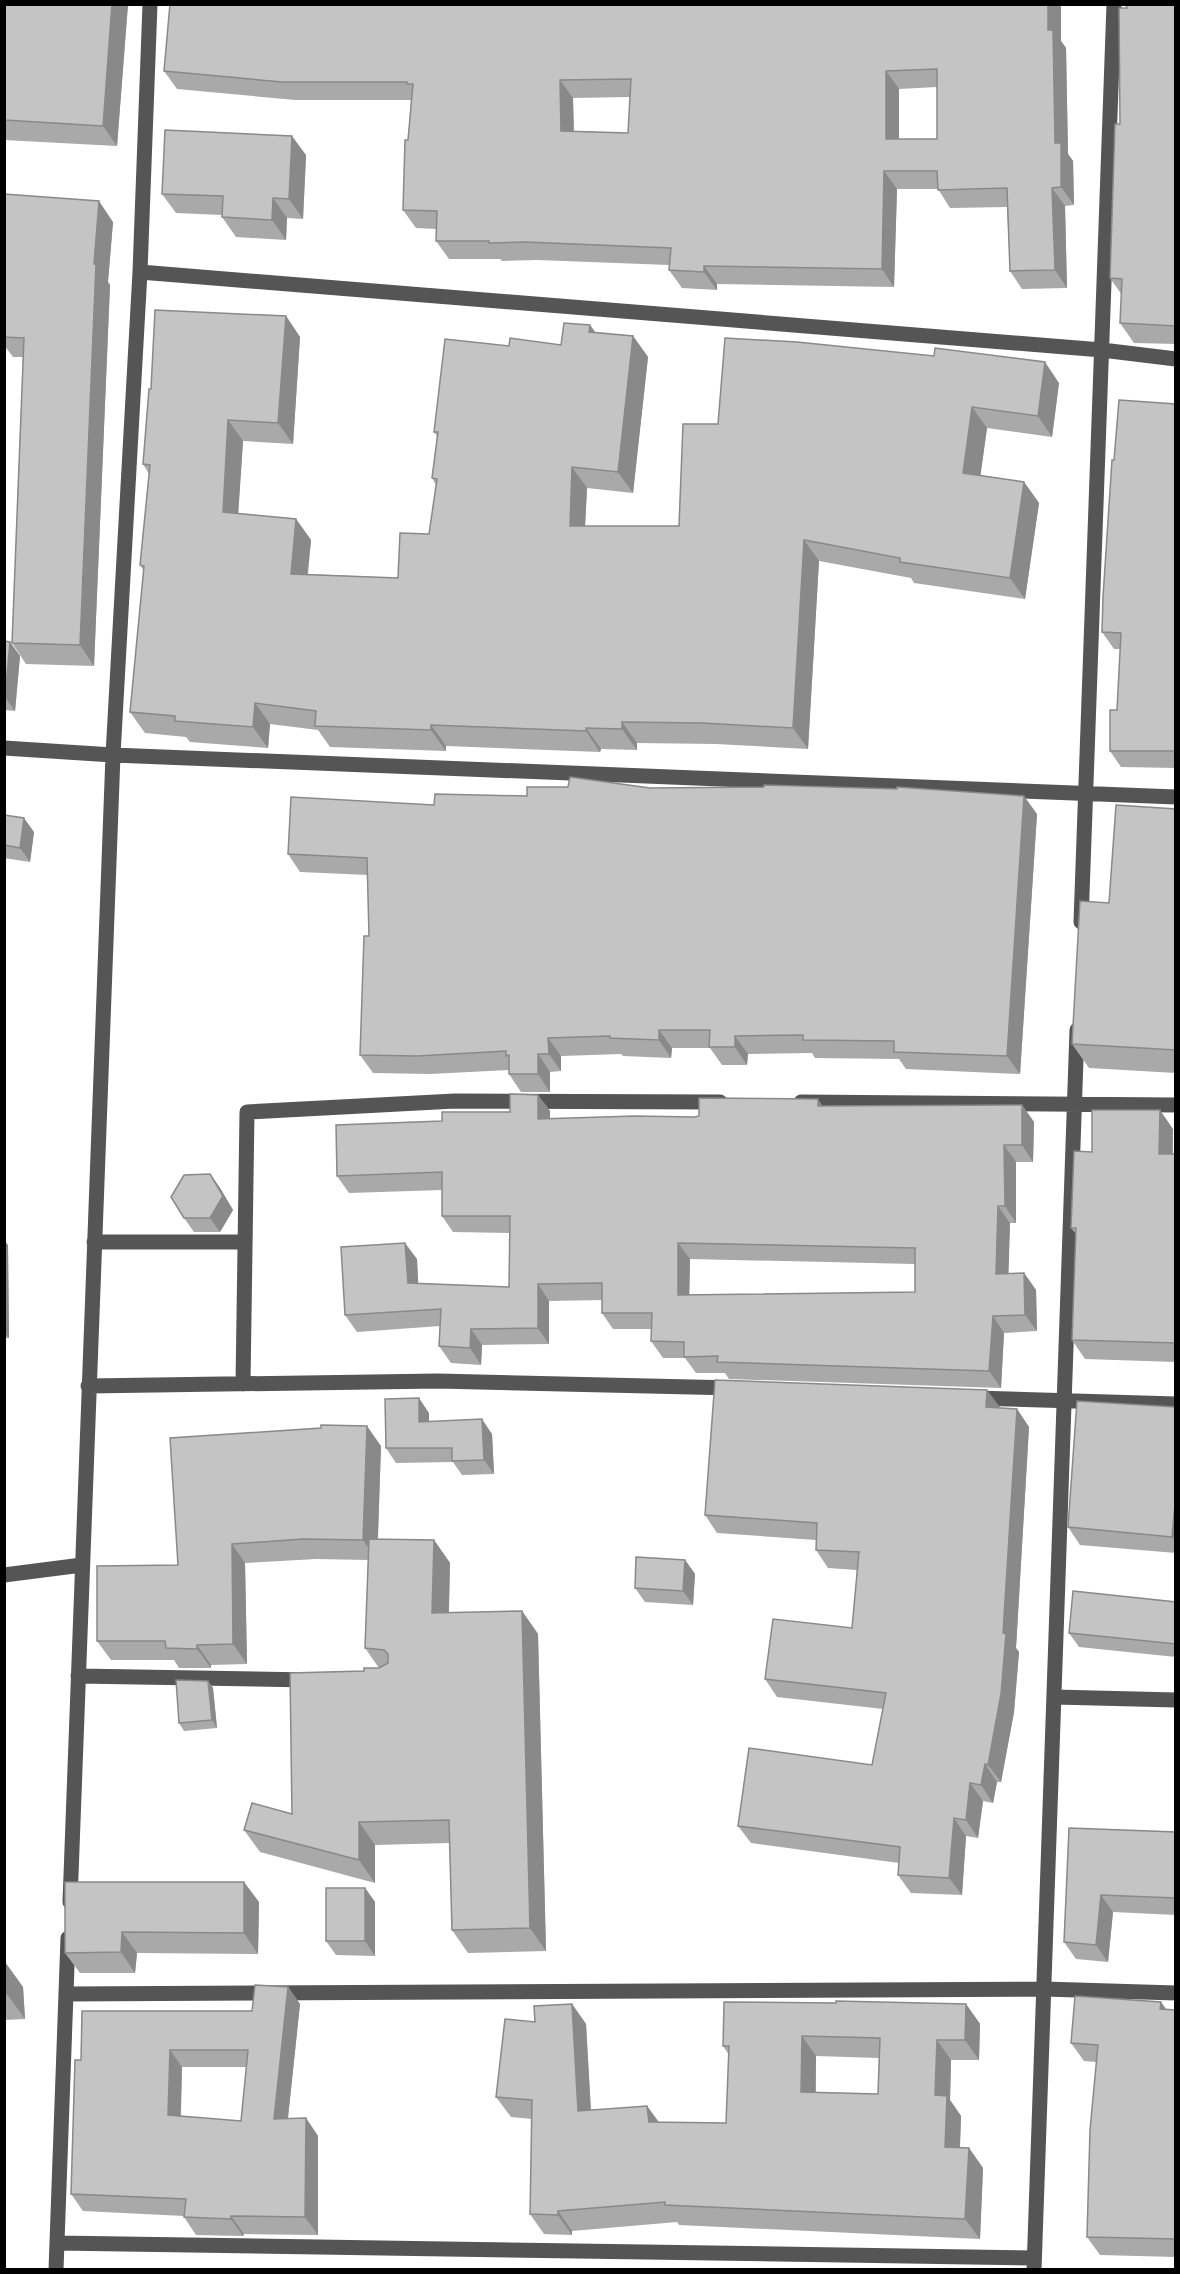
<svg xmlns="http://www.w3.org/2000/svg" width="1180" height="2274" font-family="'Golos Text',sans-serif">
<rect width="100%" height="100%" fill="#fff"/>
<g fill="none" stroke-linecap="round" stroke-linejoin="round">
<path stroke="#555" stroke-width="15" d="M140 272 1102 350 1176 359
M4 748 113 755 1176 797
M1081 922 1114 4
M801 1102 1176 1105
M94 1242H245
M243 1384 247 1112 455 1101 720 1102
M88 1386 438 1381 735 1388
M975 1398 1176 1404
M4 1575 82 1565
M78 1676 311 1680
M1054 1697 1176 1700
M70 1902 113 755 140 272 150 4
M66 1994 1044 1989 1176 1993
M57 2243 1034 2258
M56 2270 68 1938
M1034 2270 1077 1030"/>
</g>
<path fill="#a9a9a9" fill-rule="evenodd" d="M4 4H128L117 146 4 140Z
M1061 4V41L1066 48 1068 154 1073 161 1074 205 1065 206 1067 288 1022 289 1010 271 1007 207 950 208 938 189H897L894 287 717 284V290L682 288 669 270V265L537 260 502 261 500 259H449L436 241V229L416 228 403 210 408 140 411 100H295L177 89 164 71ZM937 87V139H899V89ZM630 97 628 133 574 131 573 98Z
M1176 4V344L1134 343 1120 323 1122 295 1110 278 1120 124Z
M306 155 303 219 287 218 286 240 236 237 222 217V215L176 213 162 194Z
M4 194 113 222 108 282 110 285 94 666 26 664 12 643 23 357H13L4 345Z
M286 316 300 337 293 444 243 441 238 513 296 519 311 540 308 574 398 578 429 534 436 485 432 478 437 436 434 432 509 346 561 345 590 325 595 332 633 336 648 357 633 493 587 488 585 526H679L718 424 1059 383 1052 437 987 428 980 476 1024 482 1039 503 1025 599 914 583 911 578 819 561 808 749 716 744 637 743V750L601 749 600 752 446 746V751L330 747 318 730 270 724 268 748 190 742 186 737 145 733 130 712 144 571 140 565 149 474 143 464 151 389Z
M1176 404V768L1121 767 1110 751 1117 710 1120 649H1114L1102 632 1114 460Z
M4 641 10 642 20 656 15 711 4 710Z
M650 788 1037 814 1020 1074 906 1069 899 1059 815 1058 812 1053 748 1054 747 1065H722L710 1048H672L671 1058 623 1056 621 1054 561 1056V1071L550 1072V1092H521L509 1074V1070L430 1074 373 1073 360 1055 369 936 368 875 300 872 288 854 434 805 527 796Z
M1176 809V1073L1089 1068 1072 1044 1109 903Z
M4 815 34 832 30 862 4 858Z
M538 1095 550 1111V1119L694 1117 818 1099 822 1106 1022 1105 1034 1122 1033 1162H1016V1223H1010L1008 1274 1024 1273 1036 1290 1037 1331 1004 1333 1001 1388 729 1379 725 1373H696L685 1358H663L651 1341V1329H613L602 1313V1300L549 1301V1344L482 1345 481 1365 451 1363 439 1346 440 1326 357 1332 345 1315 417 1259 418 1283 509 1287 510 1233 453 1232 442 1216V1190L349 1193 337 1176 442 1121 510 1112ZM690 1259 915 1264V1292L689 1295Z
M1173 1129V1154H1176V1362L1085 1359 1072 1340 1076 1234 1071 1228 1092 1152Z
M210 1174 220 1188 233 1210 220 1232H194L184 1218Z
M4 1240 8 1245 9 1338H4Z
M1176 1407V1553L1080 1545 1068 1527Z
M1000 1408 1017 1409 1029 1427 1016 1648 1019 1652 1014 1712 1001 1782H997L993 1803 983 1801 978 1838 966 1836 962 1895 911 1893 898 1875 899 1863 751 1843 738 1826 872 1765 883 1709 777 1697 765 1679 852 1628 857 1570 828 1568 816 1550V1540L717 1533 705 1515Z
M429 1413V1422L492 1434 494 1474 462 1475 453 1462 396 1463 386 1448Z
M381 1446 378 1539 434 1540 450 1563 449 1613 522 1611 538 1634 546 1951 468 1953 452 1930 450 1843 375 1845V1883L260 1852 244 1830 292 1814 364 1671 379 1668 365 1648 369 1560 316 1559 245 1563 247 1664 211 1665V1668H179L174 1660H111L97 1641 178 1565Z
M685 1560 695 1574 693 1605 645 1602 635 1588Z
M1176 1602V1657L1079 1647 1069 1633Z
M208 1681 213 1688 217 1728 184 1731 179 1723Z
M1069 1828 1176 1832V1915L1113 1912 1108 1962 1076 1959 1064 1942Z
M65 1882 259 1902 258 1954 137 1953 135 1973H80L65 1953Z
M365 1888 375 1902V1956L336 1955 326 1941Z
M4 1961 23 1987 25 2019 4 2020Z
M288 1987 300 2004 288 2118H306L318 2136V2235L244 2234 243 2236 196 2235 184 2217V2216L83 2211 71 2194 81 2060 252 2011ZM182 2067H247L241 2121 181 2116Z
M572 2004 586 2024 591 2110 647 2106 659 2122 726 2123 729 2055 723 2046 966 2004 980 2024 979 2060H951L950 2100 961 2116 960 2148H969L983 2168 980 2239 679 2225 677 2222 572 2231V2235L544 2234 530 2214 532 2119 511 2117 496 2097 535 2022ZM816 2056 879 2058 878 2094 816 2092Z
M1166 2010H1176V2257L1100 2255 1087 2237 1096 2062 1084 2061 1071 2043Z"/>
<path fill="#898989" d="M112 4H128L117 146 103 126Z
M1048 4H1061V41L1066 48 1068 154 1073 161 1074 205 1061 187 1055 143 1048 30Z
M886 71 899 89V157L886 139Z
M560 80 573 98 574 149 561 131Z
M292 136 306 155 303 219 289 199Z
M884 171 897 189 894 287 882 269Z
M1052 188 1065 206 1067 288 1055 270Z
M273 198 287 218 286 240 272 220Z
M99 201 113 222 108 282 110 285 94 666 80 645 94 264Z
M704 266 717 284V290L704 272Z
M286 316 300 337 293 444 278 423Z
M590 325 605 346 589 332Z
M633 336 648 357 633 493 618 472Z
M1045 362 1059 383 1052 437 1038 416Z
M972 407 987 428 978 494 963 473Z
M228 420 243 441 237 533 223 512Z
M572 467 587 488 584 547 570 526Z
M1024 482 1039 503 1025 599 1010 578Z
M296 519 311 540 305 595 291 574Z
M804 540 819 561 808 749 793 728Z
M10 642 20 656 15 711 5 697Z
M255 703 270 724 268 748 253 727Z
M622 722 637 743V750L622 729Z
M431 725 446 746V751L431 730Z
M586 728 601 749 600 752 586 731Z
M1024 796 1037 814 1020 1074 1007 1056Z
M24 818 34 832 30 862 20 848Z
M659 1030 672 1048 671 1058 659 1040Z
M735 1036 748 1054 747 1065 735 1047Z
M548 1038 561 1056V1071L549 1054Z
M538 1054 550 1072V1092L538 1074Z
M538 1095 550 1111V1136L538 1119Z
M818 1099 829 1116 818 1106Z
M1022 1105 1034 1122 1033 1162 1022 1145Z
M1160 1110 1173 1129 1172 1173 1159 1154Z
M1004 1145 1016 1162V1223L1005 1206Z
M210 1174 220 1188 233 1210 220 1232 210 1218Z
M998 1206 1010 1223 1008 1291 996 1274Z
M4 1240 8 1245 9 1338 4 1332Z
M405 1243 417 1259 419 1299 408 1283Z
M678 1243 690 1259 689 1312 678 1295Z
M1024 1273 1036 1290 1037 1331 1025 1315Z
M538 1284 549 1301V1344L538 1328Z
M993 1316 1004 1333 1001 1388 989 1371Z
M471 1329 482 1345 481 1365 470 1348Z
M987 1390 1000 1407H986Z
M419 1398 429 1413V1436L419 1422Z
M1017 1409 1029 1427 1016 1648 1019 1652 1014 1712 1001 1782 988 1765 1003 1633Z
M482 1419 492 1434 494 1474 484 1460Z
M367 1426 381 1446 377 1560 363 1540Z
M1176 1494V1542L1172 1537Z
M434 1540 450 1563 448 1636 432 1613Z
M232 1544 245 1563 247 1664 233 1644Z
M685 1560 695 1574 693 1605 683 1591Z
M522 1611 538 1634 546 1951 530 1928Z
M197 1645 211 1665V1668L197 1649Z
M208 1681 213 1688 217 1728 212 1720Z
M985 1764 997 1782 993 1803 981 1785Z
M970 1783 983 1801 978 1838 966 1820Z
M954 1818 966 1836 962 1895 949 1878Z
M359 1822 375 1845V1883L359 1860Z
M244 1882 259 1902 258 1954 244 1933Z
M365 1888 375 1902V1956L365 1941Z
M1101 1895 1113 1912 1108 1962 1096 1945Z
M122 1932 137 1953 135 1973 121 1952Z
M5 1962 23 1987 25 2019 7 1994Z
M288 1987 300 2004 286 2136 274 2119Z
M1161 2002 1174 2020 1160 2009Z
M572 2004 586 2024 592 2132 578 2111Z
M966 2004 980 2024 979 2060 965 2040Z
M802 2036 816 2056 815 2112 801 2092Z
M937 2040 951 2060 950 2100 961 2116 959 2167 945 2147 935 2095Z
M170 2050 182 2067 180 2132 168 2115Z
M647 2106 661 2126 649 2122Z
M306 2118 318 2136V2235L305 2217Z
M969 2148 983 2168 980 2239 965 2219Z
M558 2211 572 2231V2235L558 2215Z
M231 2216 244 2234 243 2236 231 2219Z"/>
<path fill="#c4c4c4" stroke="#898989" stroke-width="1.5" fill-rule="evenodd" d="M4 4H112L103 126 4 120Z
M170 4H1048V30H1053L1055 143H1061V187L1052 188 1055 270 1010 271 1007 188 938 190 937 171H884L882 269 704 266V272L669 270 671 248 525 242 489 243V241H436L437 211 403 210 405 140H408L413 84H407V82H282L164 71ZM937 69V139H886V71ZM631 79 628 133 561 131 560 80Z
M1126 4H1176V326L1120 323 1122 279 1110 278 1115 124H1120L1119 8H1127Z
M165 130 292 136 289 199 273 198 272 220 222 217 223 196 162 194Z
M4 194 99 201 94 264H96L80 645 12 643 24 338 4 337Z
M155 310 286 316 278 423 228 420 223 512 296 519 291 574 398 578 400 533 429 534 437 479 432 478 438 432H434L445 339 509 346 510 338 561 345 564 323 590 325 589 332 633 336 618 472 572 467 570 526H679L683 424H718L725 338 797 342 934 356 935 348 1045 362 1038 416 972 407 963 473 1024 482 1010 578 900 562V558L804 540 793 728 702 723 622 722V729L586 728V731L431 725V730L315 726 316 711 255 703 253 727 175 721V716L130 712 144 566 140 565 150 465 143 464 149 389H151Z
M1119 400 1176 404V751H1110V710H1117L1121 633 1102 632 1103 597 1112 460H1114Z
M4 641 10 642 5 697H4Z
M570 777 650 788 764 787V785L897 789V787L1024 796 1007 1056 894 1052V1041L803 1040V1035L735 1036V1047H709L710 1030H659V1040L610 1038V1036L548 1038 549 1054H538V1074H509V1055L506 1056V1051L417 1056 360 1055 364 936H369L367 858 288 854 291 797 434 805 435 794 527 796V787H568Z
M1116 805 1176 809V1050L1072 1044 1080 901 1109 903Z
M4 815 24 818 20 848 4 845Z
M510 1094 538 1095V1119L635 1116 694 1117 699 1116V1098L818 1099V1106L1022 1105V1145H1004L1005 1206H998L996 1274 1024 1273 1025 1315 993 1316 989 1371 717 1362 718 1356 684 1357V1342L651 1341 652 1313H602V1283L538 1284V1328L471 1329 470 1348 439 1346 441 1309 345 1315 341 1247 405 1243 408 1283 509 1287 510 1216H442V1172L337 1176 336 1125 442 1121V1112H510ZM678 1243 915 1248V1292L678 1295Z
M1092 1110H1160L1159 1154H1176V1343L1072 1340 1076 1228H1071L1074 1151 1092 1152Z
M210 1174 223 1196 210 1218H184L171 1197 184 1175Z
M715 1380 987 1390 986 1407 1017 1409 1003 1633 1006 1634 1001 1694 988 1765 985 1764 981 1785 970 1783 966 1820 954 1818 949 1878 898 1875 900 1847 738 1826 749 1748 872 1765 886 1693 765 1679 773 1619 852 1628 859 1552 816 1550 817 1523 705 1515Z
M419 1398V1422L482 1419 484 1460 452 1461V1448H386L385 1399Z
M1077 1401 1176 1407V1494L1172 1537 1068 1527Z
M321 1425 367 1426 363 1540 303 1539 232 1544 233 1644 197 1645V1649L166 1648 165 1641H97V1566L178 1565 170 1438 321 1428Z
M369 1539 434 1540 432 1613 522 1611 530 1928 452 1930 449 1820 359 1822V1860L244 1830 252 1803 292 1814 290 1673 364 1671V1668H379L388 1663V1654L384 1650 365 1648Z
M636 1557 685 1560 683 1591 635 1588Z
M1073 1591 1176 1602V1644L1069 1633Z
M176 1680 208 1681 212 1720 179 1723Z
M1069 1828 1176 1832V1898L1101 1895 1096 1945 1064 1942Z
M65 1882H244V1933L122 1932 121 1952 65 1953Z
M326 1888H365V1941H326Z
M4 1962H5L7 1994H4Z
M255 1985 288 1987 274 2119 306 2118 305 2217 231 2216V2219L184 2217 186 2199 71 2194 75 2060H81L82 2011H252ZM170 2050H248L241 2121 168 2115Z
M1075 1996 1161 2002 1160 2009 1176 2010V2239L1087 2237 1090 2130 1098 2045 1071 2043Z
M836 2001 966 2004 965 2040H937L935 2095 947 2096 945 2147 969 2148 965 2219 665 2205V2202L558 2211V2215L530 2214 532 2100 496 2097 505 2019 535 2022 534 2006 572 2004 578 2111 647 2106 649 2122 726 2123 729 2046H723L724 2002 836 2003ZM802 2036 880 2038 878 2094 801 2092Z"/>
<rect width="1180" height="2274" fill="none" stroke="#000000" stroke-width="12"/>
</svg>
